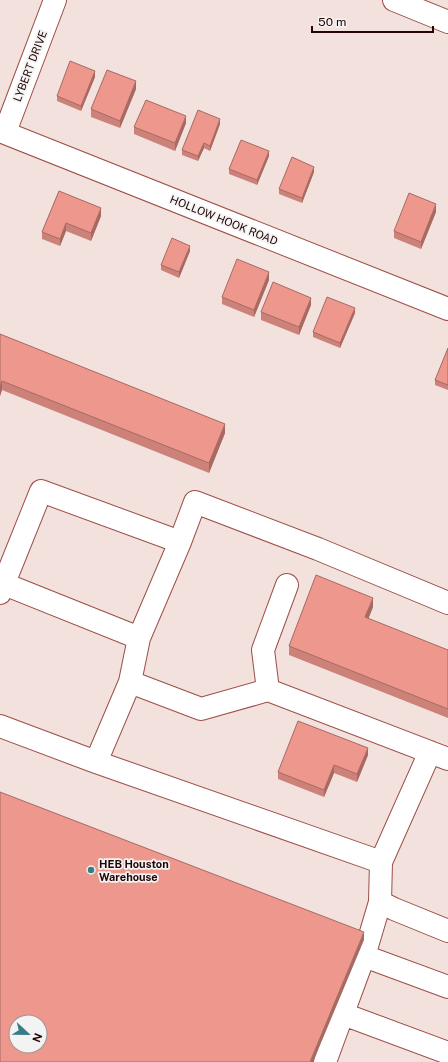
<svg xmlns="http://www.w3.org/2000/svg" width="448" height="1062" font-family="'Public Sans',sans-serif">
<rect width="100%" height="100%" fill="#f3e1de"/>
<g fill="none" stroke-linecap="round" stroke-linejoin="round">
<g stroke="#9b4e47" stroke-width="24">
<path id="minor" d="M394 0 448 22
M0 131 448 309
M5 132 55 0
M180 542 195 502 318 549 448 603
M4 584 139 638
M0 593 41 491 180 542 139 638 130 682 96 762
M130 682 201 709 268 690 448 759
M268 690 263 650 287 585
M0 726 96 762 381 862
M380 902 394 909 448 931
M364 956 448 987
M343 1014 448 1053
M325 1062 364 956 380 902 381 862 430 752"/>
</g>
<use href="#minor" stroke="#fff" stroke-width="22"/>
</g>
<path fill="#cc8279" d="M95 77 81 111 57 101V96Z
M136 89 120 128 91 117V109Z
M186 123 175 151 134 134V127Z
M220 124 210 151 204 148 198 161 182 155V150Z
M269 156 257 185 229 174V169Z
M314 172 302 203 279 194V189Z
M59 191 101 216 91 241 66 231 60 246 42 239V232Z
M436 212 421 249 394 238V231Z
M190 251 179 278 161 270V265Z
M269 280 254 317 222 304V297Z
M311 305 299 335 261 320V312Z
M355 313 340 348 313 337V332Z
M0 334 225 433 209 473 2 390 0 396Z
M448 348V390L435 385V380Z
M373 607 368 619 448 650V718L289 655V646Z
M368 755 357 782 334 773 324 797 278 779V772Z"/>
<path fill="#a66a63" d="M95 71V77L81 111V106Z
M136 81V89L120 128V121Z
M186 116V123L175 151V143Z
M220 119V124L210 151V146Z
M204 143V148L198 161V156Z
M269 151V156L257 185V180Z
M314 167V172L302 203V198Z
M436 204V212L421 249V242Z
M101 208V216L91 241V233Z
M66 223V231L60 246V239Z
M190 246V251L179 278V272Z
M269 272V280L254 317V310Z
M311 298V305L299 335V327Z
M355 308V313L340 348V343Z
M2 381V390L0 396V387Z
M225 424V433L209 473V463Z
M373 598V607L365 627V617Z
M368 748V755L357 782V774Z
M334 765V773L324 797V790Z
M364 932V940L313 1062H310Z"/>
<path fill="#ed978d" stroke="#a66a63" fill-rule="evenodd" d="M70 61 95 71 81 106 57 96Z
M107 70 136 81 120 121 91 109Z
M146 100 186 116 175 143 134 127Z
M198 110 220 119 210 146 204 143 198 156 182 150Z
M241 140 269 151 257 180 229 169Z
M292 157 314 167 302 198 279 189Z
M59 191 101 208 91 233 66 223 60 239 42 232Z
M409 193 436 204 421 242 394 231Z
M172 238 190 246 179 272 161 265Z
M237 259 269 272 254 310 222 297Z
M273 282 311 298 299 327 261 312Z
M327 297 355 308 340 343 313 332Z
M0 334 225 424 209 463 2 381 0 387Z
M448 348V385L435 380Z
M316 575 373 598 365 617 448 650V709L289 646Z
M298 721 368 748 357 774 334 765 324 790 278 772Z
M0 792 364 932 310 1062H0ZM16 1022H40V1046H16Z"/>
<circle fill="#367d87" stroke="#f3f3f3" stroke-width="1.5" cx="91" cy="870" r="4"/>
<g text-anchor="middle" stroke-width="3.5" stroke-linejoin="round" paint-order="stroke">
<g font-size="11" fill="#220504" stroke="#f3f3f3">
<text transform="translate(30 66) rotate(-69)" y="4">LYBERT DRIVE</text>
<text transform="translate(224 220) rotate(22)" y="4">HOLLOW HOOK ROAD</text>
</g>
<g font-size="11" font-weight="bold" fill="#220504" stroke="#f3f3f3" text-anchor="start">
<text x="99" y="868">HEB Houston<tspan x="99" dy="13">Warehouse</tspan></text>
</g>
</g>
<g transform="translate(28 1034) rotate(112)"><circle r="19" fill="#f3f3f3" stroke="#9f9493"/>
<path d="M0-3L7 15L0 10L-7 15Z" fill="#367d87"/>
<text y="-6" font-size="11" font-weight="bold" text-anchor="middle" fill="#220504">N</text>
</g>
<path d="M312 26v6h121v-6" fill="none" stroke="#220504" stroke-width="2"/>
<text x="318" y="26" font-size="12" fill="#220504" stroke="#f3f3f3" stroke-width="3" paint-order="stroke">50 m</text>
</svg>
